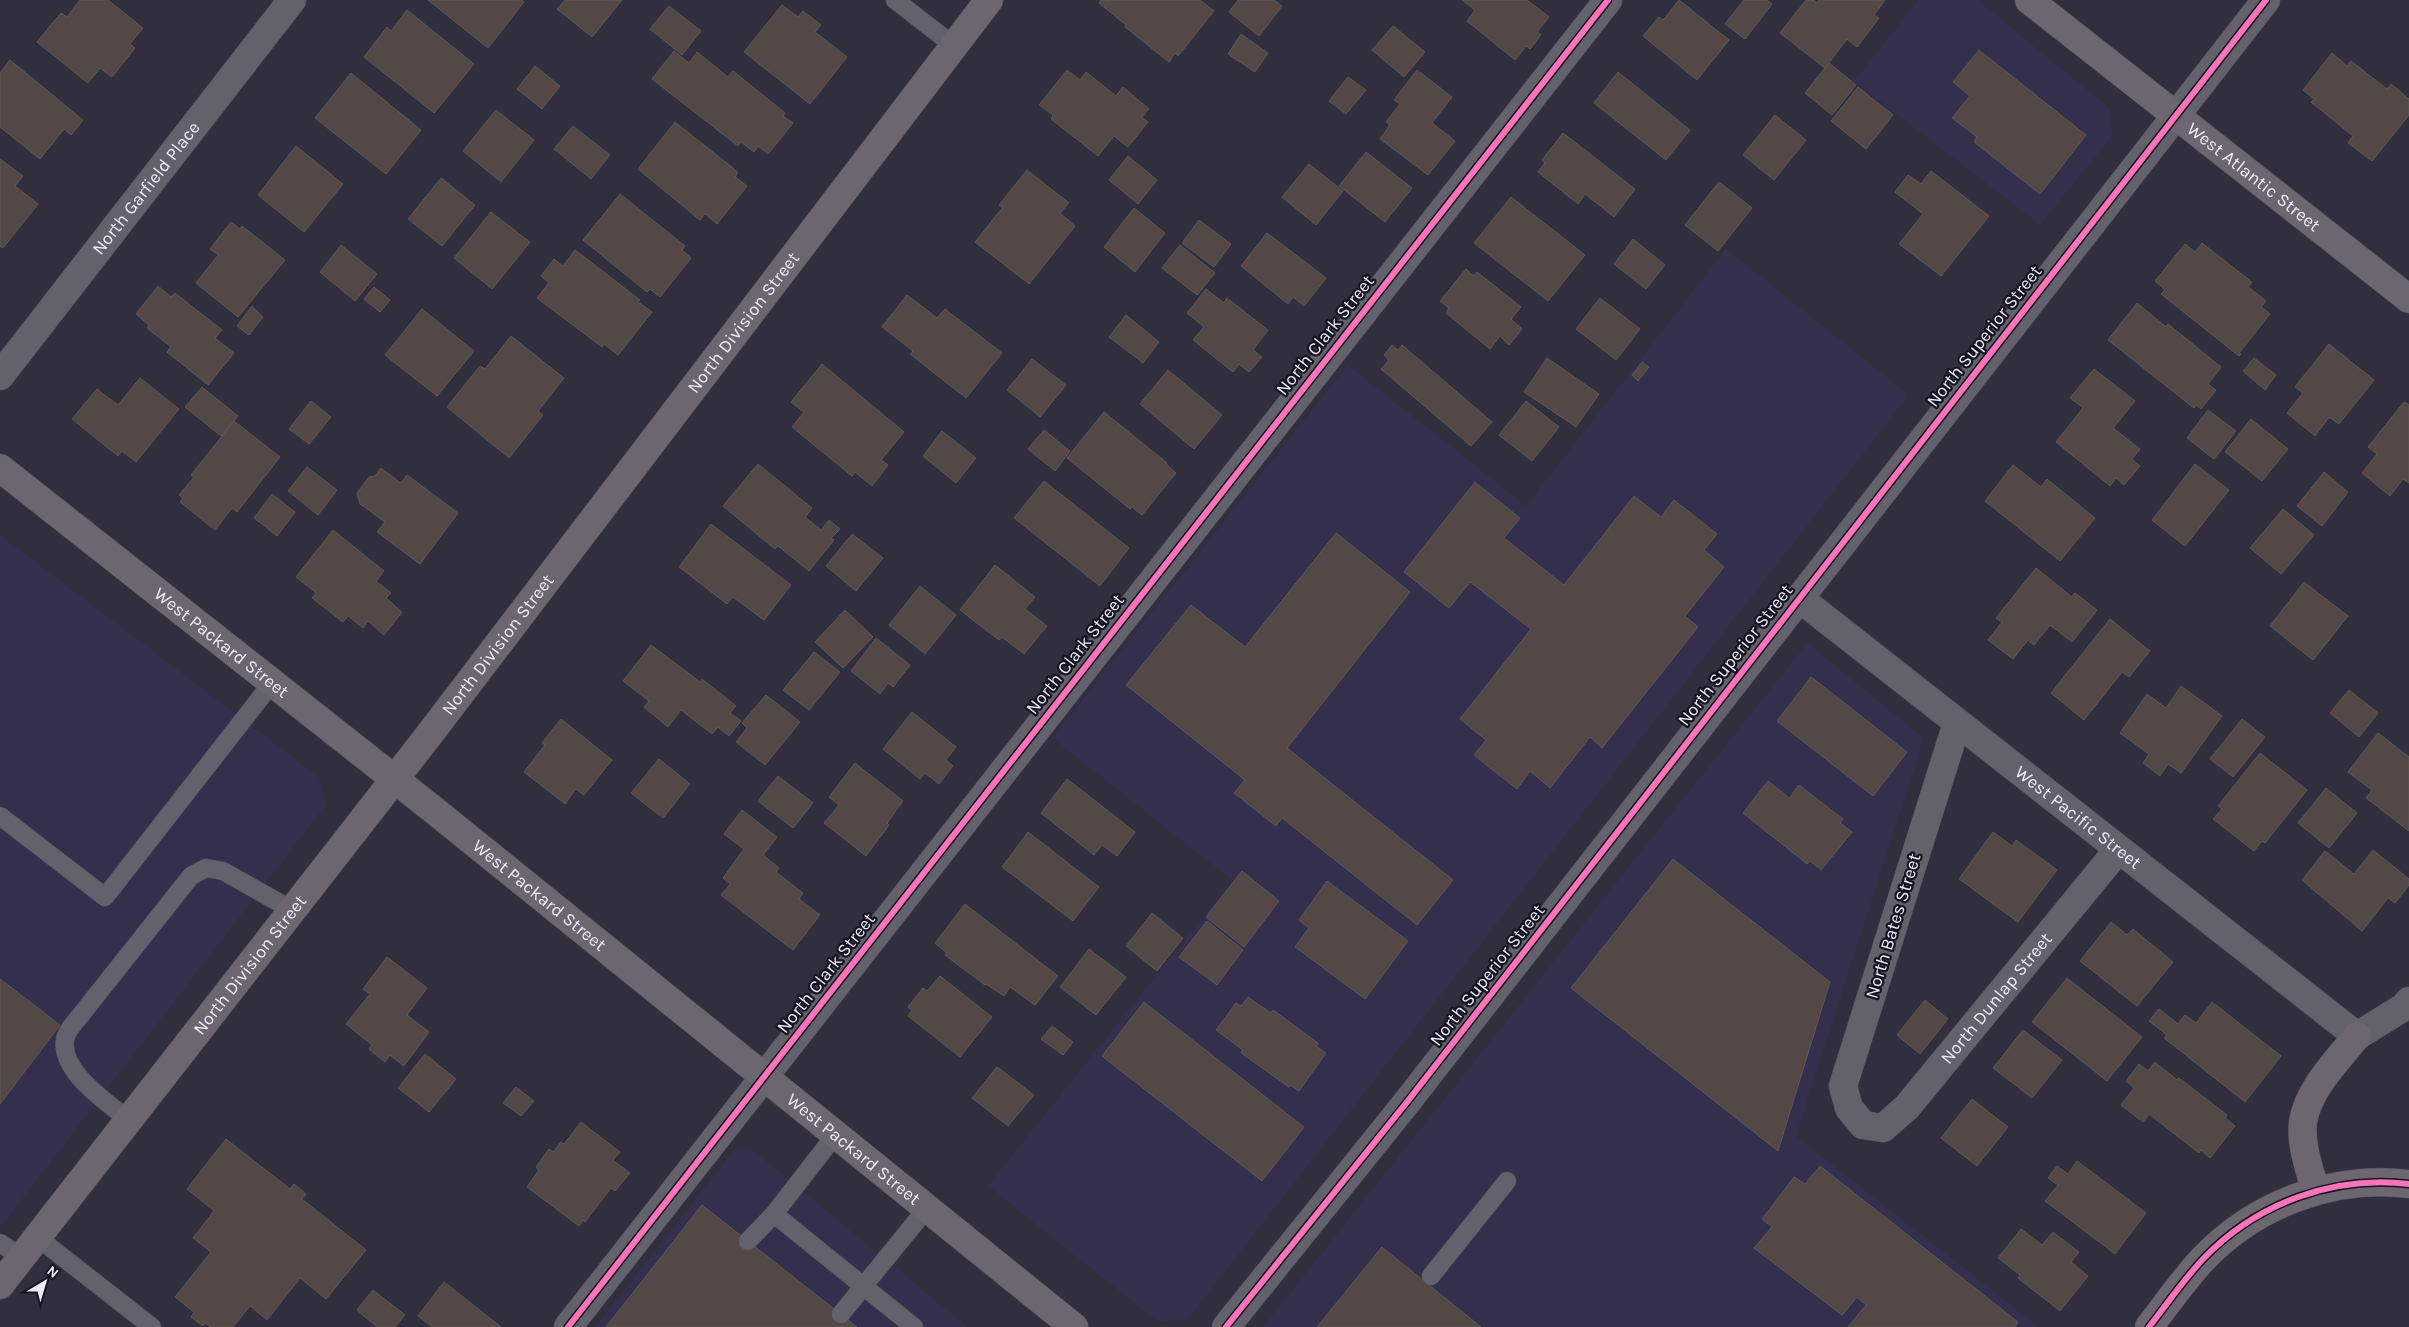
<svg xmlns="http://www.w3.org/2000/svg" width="2409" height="1327" font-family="Karla,sans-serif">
<rect width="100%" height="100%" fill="#312f3d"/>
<path fill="#342f4d" d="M1918 0H1978L2109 108 2113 135 2040 225 1854 81Z
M1726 249 1909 395 1188 1319 1158 1322 988 1186 1232 880 1052 738 1348 365 1526 506Z
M0 535 319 777 326 805 0 1228Z
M1807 643 1924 738 1796 1136 2039 1327H1263Z
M749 1147 968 1327H595L735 1149Z"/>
<path fill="#534845" stroke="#5e585a" d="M80 0H108L143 28 130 44 135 48 112 77 100 68 88 83 37 42 61 13 67 17Z
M428 0H522L524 2 488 48Z
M565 0H622L592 37 557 9Z
M1101 0H1200L1214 11 1178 56 1175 53 1169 62 1125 27 1126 25 1099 3Z
M1238 0H1274L1282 6 1259 36 1229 12Z
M1462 0H1527L1549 17 1537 32 1541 35 1530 49 1526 46 1515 60 1467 21 1475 10Z
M1679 0 1729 40 1697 80 1643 36 1659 17 1663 20Z
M1744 0H1767L1772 4 1745 39 1725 24Z
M1806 0H1814L1817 3 1819 0H1885L1874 15 1879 18 1857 47 1847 39 1825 68 1780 33Z
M782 5 798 17 803 11 821 25 815 32 847 57 810 104 744 52Z
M669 6 701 31 682 55 650 29Z
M407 10 474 64 434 113 364 57 387 27 391 31Z
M1393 26 1425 52 1404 77 1372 50Z
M1241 34 1268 53 1255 72 1228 54Z
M1979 50 2086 135 2040 194 1974 142 1977 137 1952 118 1970 96 1953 82Z
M674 51 689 63 697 52 728 77 733 71 785 113 783 116 793 123 768 154 758 146 754 152 741 142 738 146 652 79Z
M2332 53 2347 66 2351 61 2387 89 2391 84 2409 99V115L2372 161 2348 143 2353 136 2311 102 2314 99 2303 90Z
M10 60 83 120 71 135 64 129 40 159 0 127V73Z
M1829 63 1856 85 1832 115 1805 93Z
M535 66 560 86 542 109 517 89Z
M1067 70 1080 80 1086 72 1116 96 1123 87 1149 109 1142 117 1148 122 1128 147 1114 136 1098 156 1051 119 1053 115 1039 105Z
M1417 70 1452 97 1432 123 1455 141 1428 175 1380 139 1390 125 1386 122 1400 104 1394 100Z
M1618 72 1690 130 1666 160 1594 103Z
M351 73 421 130 386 174 315 118Z
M1348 77 1366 90 1346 114 1329 101Z
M1858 87 1893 115 1866 149 1831 121Z
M496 110 534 140 501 182 463 151Z
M1775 115 1806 140 1774 180 1743 155Z
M675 122 738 172 735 177 747 186 717 224 705 214 700 220 638 169Z
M573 126 610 155 591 179 554 149Z
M1563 133 1635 189 1614 217 1585 194 1578 204 1538 172 1545 163 1542 160Z
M296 146 343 184 304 232 258 195Z
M1366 152 1412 188 1385 222 1339 186Z
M1128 156 1157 180 1138 204 1109 180Z
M0 159 23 176 15 186 38 204 3 248 0 246Z
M1309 164 1343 191 1316 225 1282 197Z
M1027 170 1069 203 1060 213 1075 226 1029 284 975 242 1003 207 999 205Z
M1931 171 1989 216 1941 276 1899 244 1923 214 1895 192 1908 175 1921 184Z
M441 178 475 205 442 246 408 219Z
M1719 182 1752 208 1718 251 1685 225Z
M620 194 685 246 682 250 691 258 660 297 650 289 647 292 583 240Z
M1511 197 1585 255 1548 301 1474 243Z
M1134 208 1165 233 1135 272 1104 247Z
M491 212 530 242 492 289 454 258Z
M1199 220 1231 244 1214 267 1182 243Z
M231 222 240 229 242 226 285 260 238 317 196 283 218 255 210 249Z
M1267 233 1326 278 1304 306 1293 297 1288 304 1241 266Z
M1633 239 1665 265 1646 289 1614 264Z
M2202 243 2252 282 2248 287 2266 301 2261 307 2270 314 2239 353 2241 354 2239 356 2161 294 2165 290 2155 281 2185 244 2195 252Z
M341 245 377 274 355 301 320 272Z
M1180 245 1215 273 1197 295 1162 268Z
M575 250 640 300 638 302 652 312 618 355 604 344 602 347 537 298 549 283 541 276 554 259 563 266Z
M1466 269 1474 276 1477 272 1521 307 1511 319 1522 329 1509 345 1500 336 1490 349 1446 313 1449 308 1440 301Z
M158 286 171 297 175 293 222 330 215 338 234 353 208 385 167 352 171 347 147 328 149 325 136 314Z
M374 287 390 300 380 312 364 299Z
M1206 289 1224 303 1227 298 1268 330 1253 350 1262 357 1249 372 1239 364 1233 372 1193 340 1204 327 1187 313Z
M907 295 937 318 945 309 1002 353 966 398 910 354 913 351 882 327Z
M1600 298 1640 329 1616 360 1576 329Z
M2137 303 2166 327 2168 324 2221 367 2208 384 2216 390 2201 409 2196 405 2194 408 2108 340Z
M252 306 263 317 249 335 237 326Z
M422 309 474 351 437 396 385 355Z
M1126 315 1159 342 1143 363 1109 337Z
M511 336 564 378 538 411 543 415 509 458 447 407 480 366 485 369Z
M2329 344 2374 380 2339 424 2329 417 2315 436 2287 413 2303 393 2295 387Z
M1392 345 1398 350 1402 345 1492 422 1471 446 1381 369 1389 360 1384 355Z
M1547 358 1599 394 1576 427 1524 392Z
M2254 358 2276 375 2265 390 2243 371Z
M1032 359 1066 385 1040 417 1007 390Z
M1642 362 1649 367 1638 381 1632 375Z
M822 364 904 432 881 460 888 465 872 486 855 472 852 476 792 427 804 412 791 402Z
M2094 369 2135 401 2113 428 2140 449 2132 459 2140 466 2124 485 2116 478 2110 486 2056 442 2083 408 2070 398Z
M1168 370 1222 415 1194 449 1140 404Z
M140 378 179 409 136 462 122 451 118 456 72 419 97 389 118 405Z
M202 387 238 416 221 436 185 407Z
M311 401 331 417 309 444 289 429Z
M1526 401 1559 427 1532 461 1499 435Z
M2404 402 2409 405V483L2403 479 2390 496 2362 473 2377 454 2368 447Z
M2208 410 2236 431 2214 459 2187 438Z
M1104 412 1167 463 1166 464 1176 473 1142 515 1132 507 1130 509 1067 458Z
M2251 419 2288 449 2262 481 2225 452Z
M234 421 280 457 237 512 232 508 215 530 180 502 183 498 179 495 194 477 191 475Z
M1044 430 1070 451 1055 471 1028 449Z
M942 431 976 458 956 483 923 456Z
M758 464 812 508 805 517 821 530 829 520 840 529 831 538 834 540 809 571 778 546 775 549 723 506Z
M2195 464 2229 490 2185 546 2152 520Z
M2013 465 2041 487 2047 479 2095 518 2060 561 1985 501Z
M307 467 337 490 318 515 288 491Z
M381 468 401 483 407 475 458 513 420 564 377 532 385 522 360 504 357 493 369 477 375 476Z
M2324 472 2348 492 2322 526 2297 506Z
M1044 481 1129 548 1100 586 1014 518Z
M1475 482 1520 518 1504 538 1564 585 1634 496 1661 517 1674 500 1717 534 1704 550 1724 567 1685 616 1698 627 1602 748 1590 737 1550 788 1530 771 1517 789 1474 755 1486 740 1460 719 1531 629 1470 582 1449 608 1404 572Z
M272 494 295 512 277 536 254 518Z
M2283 509 2314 535 2281 574 2250 548Z
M711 524 791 585 764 620 733 597 727 604 679 567Z
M333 530 384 571 376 581 391 593 386 598 402 612 384 635 368 621 363 628 348 616 343 622 312 598 316 593 296 577Z
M1336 533 1410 592 1287 748 1453 880 1417 925 1282 818 1276 826 1234 793 1245 780 1126 685 1191 605 1245 647Z
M852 534 883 558 856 591 826 566Z
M995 565 1035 597 1025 609 1047 626 1024 654 1002 637 999 640 960 610Z
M2036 568 2072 597 2075 593 2097 610 2072 642 2050 625 2034 645 2028 640 2013 659 1988 640 2002 622 1996 618Z
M2304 582 2348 616 2313 660 2270 626Z
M920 586 956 615 925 654 889 625Z
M845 610 873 637 843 668 815 642Z
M2110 619 2150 651 2129 677 2122 672 2084 720 2051 693Z
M876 638 910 665 893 687 888 683 880 694 851 671Z
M651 645 700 682 702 679 736 706 730 713 741 721 729 736 718 727 712 734 681 710 668 727 644 707 649 701 623 681Z
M814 652 840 672 809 710 783 690Z
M1811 677 1907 752 1873 796 1777 721Z
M2181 686 2222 716 2181 773 2168 764 2160 776 2143 763 2149 754 2120 733 2147 694 2166 708Z
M2349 690 2378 713 2359 737 2330 713Z
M766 695 800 722 765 765 736 742 747 728 742 723Z
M912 712 956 747 946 760 953 766 939 784 925 773 920 779 883 749Z
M561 719 612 760 584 795 576 789 565 804 524 772 545 745 542 743Z
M2242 719 2265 737 2233 777 2210 759Z
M2378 733 2409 757V831L2366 798 2372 790 2348 772Z
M2260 753 2307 790 2265 843 2262 841 2254 851 2213 819 2222 809 2218 806Z
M659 759 690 784 663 818 631 793Z
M855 763 903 801 887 823 889 825 866 856 824 823 839 805 829 797Z
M778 776 813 803 793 828 758 801Z
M1067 779 1135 832 1117 856 1102 845 1094 855 1041 813Z
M1768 781 1789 798 1799 785 1843 819 1840 823 1852 832 1821 870 1810 861 1807 864 1743 813Z
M2326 788 2357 813 2329 848 2298 823Z
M742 810 777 837 763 855 779 868 776 872 803 893 799 899 820 915 793 950 721 895 730 884 723 878 744 849 724 834Z
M1028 832 1099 887 1073 921 1002 867Z
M1993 832 2012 846 2016 840 2057 870 2018 922 1959 879Z
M2373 850 2409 879V885L2395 903 2388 898 2362 931 2302 880 2325 851 2354 874Z
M1673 859 1830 982 1778 1151 1571 988Z
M1242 871 1279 901 1244 947 1206 917Z
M1327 881 1408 941 1365 999 1295 947 1309 928 1299 920Z
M965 904 1058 976 1035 1005 1010 987 1004 996 986 984 985 985 945 955 947 953 935 943Z
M1152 913 1183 938 1157 971 1126 946Z
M1207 921 1243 950 1217 985 1179 957Z
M2111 922 2127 935 2133 929 2173 962 2137 1006 2080 961Z
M1089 949 1126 977 1096 1015 1060 987Z
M387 957 427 988 407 1015 429 1032 404 1066 390 1055 385 1062 369 1049 372 1045 346 1024 370 994 363 989Z
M940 976 992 1017 960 1057 908 1016 912 1010 908 1007 923 988 927 991Z
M2067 978 2142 1037 2107 1081 2032 1022Z
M0 979 60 1025 0 1104Z
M1248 997 1271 1013 1273 1010 1318 1043 1316 1046 1326 1053 1299 1091 1290 1085 1289 1087 1241 1053 1243 1050 1216 1030 1236 1003 1241 1006Z
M1925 1000 1948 1019 1920 1054 1897 1035Z
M1144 1002 1304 1127 1262 1181 1102 1056Z
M2212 1002 2281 1056 2245 1102 2164 1038 2167 1035 2149 1021 2159 1009 2178 1024 2185 1015 2196 1023Z
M1052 1026 1073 1042 1063 1055 1041 1039Z
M2023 1030 2062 1060 2032 1098 1993 1068Z
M425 1054 456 1079 429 1112 398 1088Z
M2155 1062 2177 1080 2179 1078 2227 1115 2225 1118 2235 1126 2210 1158 2201 1150 2199 1153 2149 1114 2143 1122 2121 1105 2134 1088 2126 1081 2139 1064 2148 1071Z
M997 1067 1034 1095 1008 1126 972 1098Z
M516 1087 534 1101 521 1116 503 1103Z
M1972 1099 2008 1127 1977 1166 1941 1138Z
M581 1122 620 1152 613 1160 630 1173 615 1191 611 1188 585 1222 583 1220 579 1226 527 1187 539 1170 536 1167 549 1149 553 1152 561 1142 564 1144Z
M226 1139 290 1189 294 1184 306 1194 302 1199 366 1250 326 1299 300 1278 267 1320 250 1306 233 1327H210L205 1323 203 1326 191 1317 194 1312 175 1297 211 1252 193 1238 214 1211 187 1189Z
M2077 1161 2146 1213 2115 1254 2045 1201 2058 1185 2048 1178 2057 1166 2068 1174Z
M1820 1166 2018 1322 2015 1327H1848L1866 1305 1857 1297 1842 1315 1754 1248 1772 1227 1762 1219 1794 1177 1805 1184Z
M702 1205 857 1327H606Z
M2021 1229 2042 1245 2053 1232 2079 1252 2071 1262 2088 1276 2060 1311 2018 1278 2020 1275 1998 1258Z
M1382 1247 1481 1327H1317Z
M444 1282 501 1327H432L418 1316Z
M373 1290 405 1315 395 1327H377L357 1310Z"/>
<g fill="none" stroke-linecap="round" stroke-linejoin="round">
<g stroke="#4c4b57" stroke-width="19">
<path id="lane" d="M895 0 953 45
M0 816 105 897 272 683
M127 1119C106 1101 60 1072 65 1039 67 1031 74 1023 80 1016L191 876 206 868 223 871 292 910
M774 1214 914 1327
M37 1237 152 1327
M748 1241 774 1214 836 1134
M0 1243 21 1257
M1431 1276 1507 1181
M841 1314 927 1208"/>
</g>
<g stroke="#4c4b57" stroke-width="29">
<g id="street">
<path id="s1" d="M0 376 292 0"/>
<path id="s2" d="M1799 598 2357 1036 2404 1007 2409 1001"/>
<path id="s3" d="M1957 723 1843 1086 1849 1108 1863 1125 1883 1128 1907 1107 2118 850"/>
<path d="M568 1327 1608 0"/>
<path d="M1226 1327 1407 1102 2266 0"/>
</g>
</g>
<g stroke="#4c4b57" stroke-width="29">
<g id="secondary">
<path id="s4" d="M2029 0 2409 299"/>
<path id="s5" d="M0 468 435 811 1074 1327"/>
<path d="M2315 1190C2310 1170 2300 1144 2303 1122 2308 1089 2337 1061 2357 1036"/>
<path id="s6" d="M0 1285 429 735 989 0"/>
<path d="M2149 1327C2167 1304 2184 1279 2204 1258 2257 1203 2334 1175 2409 1184"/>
</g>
</g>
<use href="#lane" stroke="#62616c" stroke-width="18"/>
<use href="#street" stroke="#62616c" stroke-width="28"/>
<use href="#secondary" stroke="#6b6670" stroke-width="28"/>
<g stroke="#15141f" stroke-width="9">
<path id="cycleway" d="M568 1327 1608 0
M1226 1327 1407 1102 2266 0
M2149 1327C2167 1304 2184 1279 2204 1258 2257 1203 2334 1175 2409 1184"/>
</g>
<use href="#cycleway" stroke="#fb73b8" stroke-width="6"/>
</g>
<g text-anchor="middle" stroke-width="4.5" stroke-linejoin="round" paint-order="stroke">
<g font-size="18" fill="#ecebfc" stroke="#15141f">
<text dy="6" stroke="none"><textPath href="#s4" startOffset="286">West Atlantic Street</textPath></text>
<text dy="6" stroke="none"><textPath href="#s1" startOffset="238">North Garfield Place</textPath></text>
<text dy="6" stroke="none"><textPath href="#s6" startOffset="1216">North Division Street</textPath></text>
<text transform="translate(1325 335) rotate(-52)" y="6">North Clark Street</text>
<text transform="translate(1984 336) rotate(-52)" y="6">North Superior Street</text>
<text dy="6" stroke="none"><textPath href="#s5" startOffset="282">West Packard Street</textPath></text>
<text dy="6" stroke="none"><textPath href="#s6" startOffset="811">North Division Street</textPath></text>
<text transform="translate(1075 654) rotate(-52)" y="6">North Clark Street</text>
<text transform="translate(1735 655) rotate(-52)" y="6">North Superior Street</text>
<text dy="6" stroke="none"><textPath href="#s2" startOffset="355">West Pacific Street</textPath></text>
<text dy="6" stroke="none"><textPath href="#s5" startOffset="688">West Packard Street</textPath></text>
<text transform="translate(1893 926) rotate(-73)" y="6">North Bates Street</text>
<text dy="6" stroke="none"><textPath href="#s6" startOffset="406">North Division Street</textPath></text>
<text transform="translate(826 973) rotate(-52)" y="6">North Clark Street</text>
<text transform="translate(1487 975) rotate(-52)" y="6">North Superior Street</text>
<text dy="6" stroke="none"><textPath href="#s3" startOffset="618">North Dunlap Street</textPath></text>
<text dy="6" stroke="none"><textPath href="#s5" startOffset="1092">West Packard Street</textPath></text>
</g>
</g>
<g transform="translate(45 1282) rotate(38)" stroke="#15141f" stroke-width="4" paint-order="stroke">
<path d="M0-4L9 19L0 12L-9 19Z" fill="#ecebfc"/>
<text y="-8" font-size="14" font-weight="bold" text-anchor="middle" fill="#ecebfc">N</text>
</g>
</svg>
